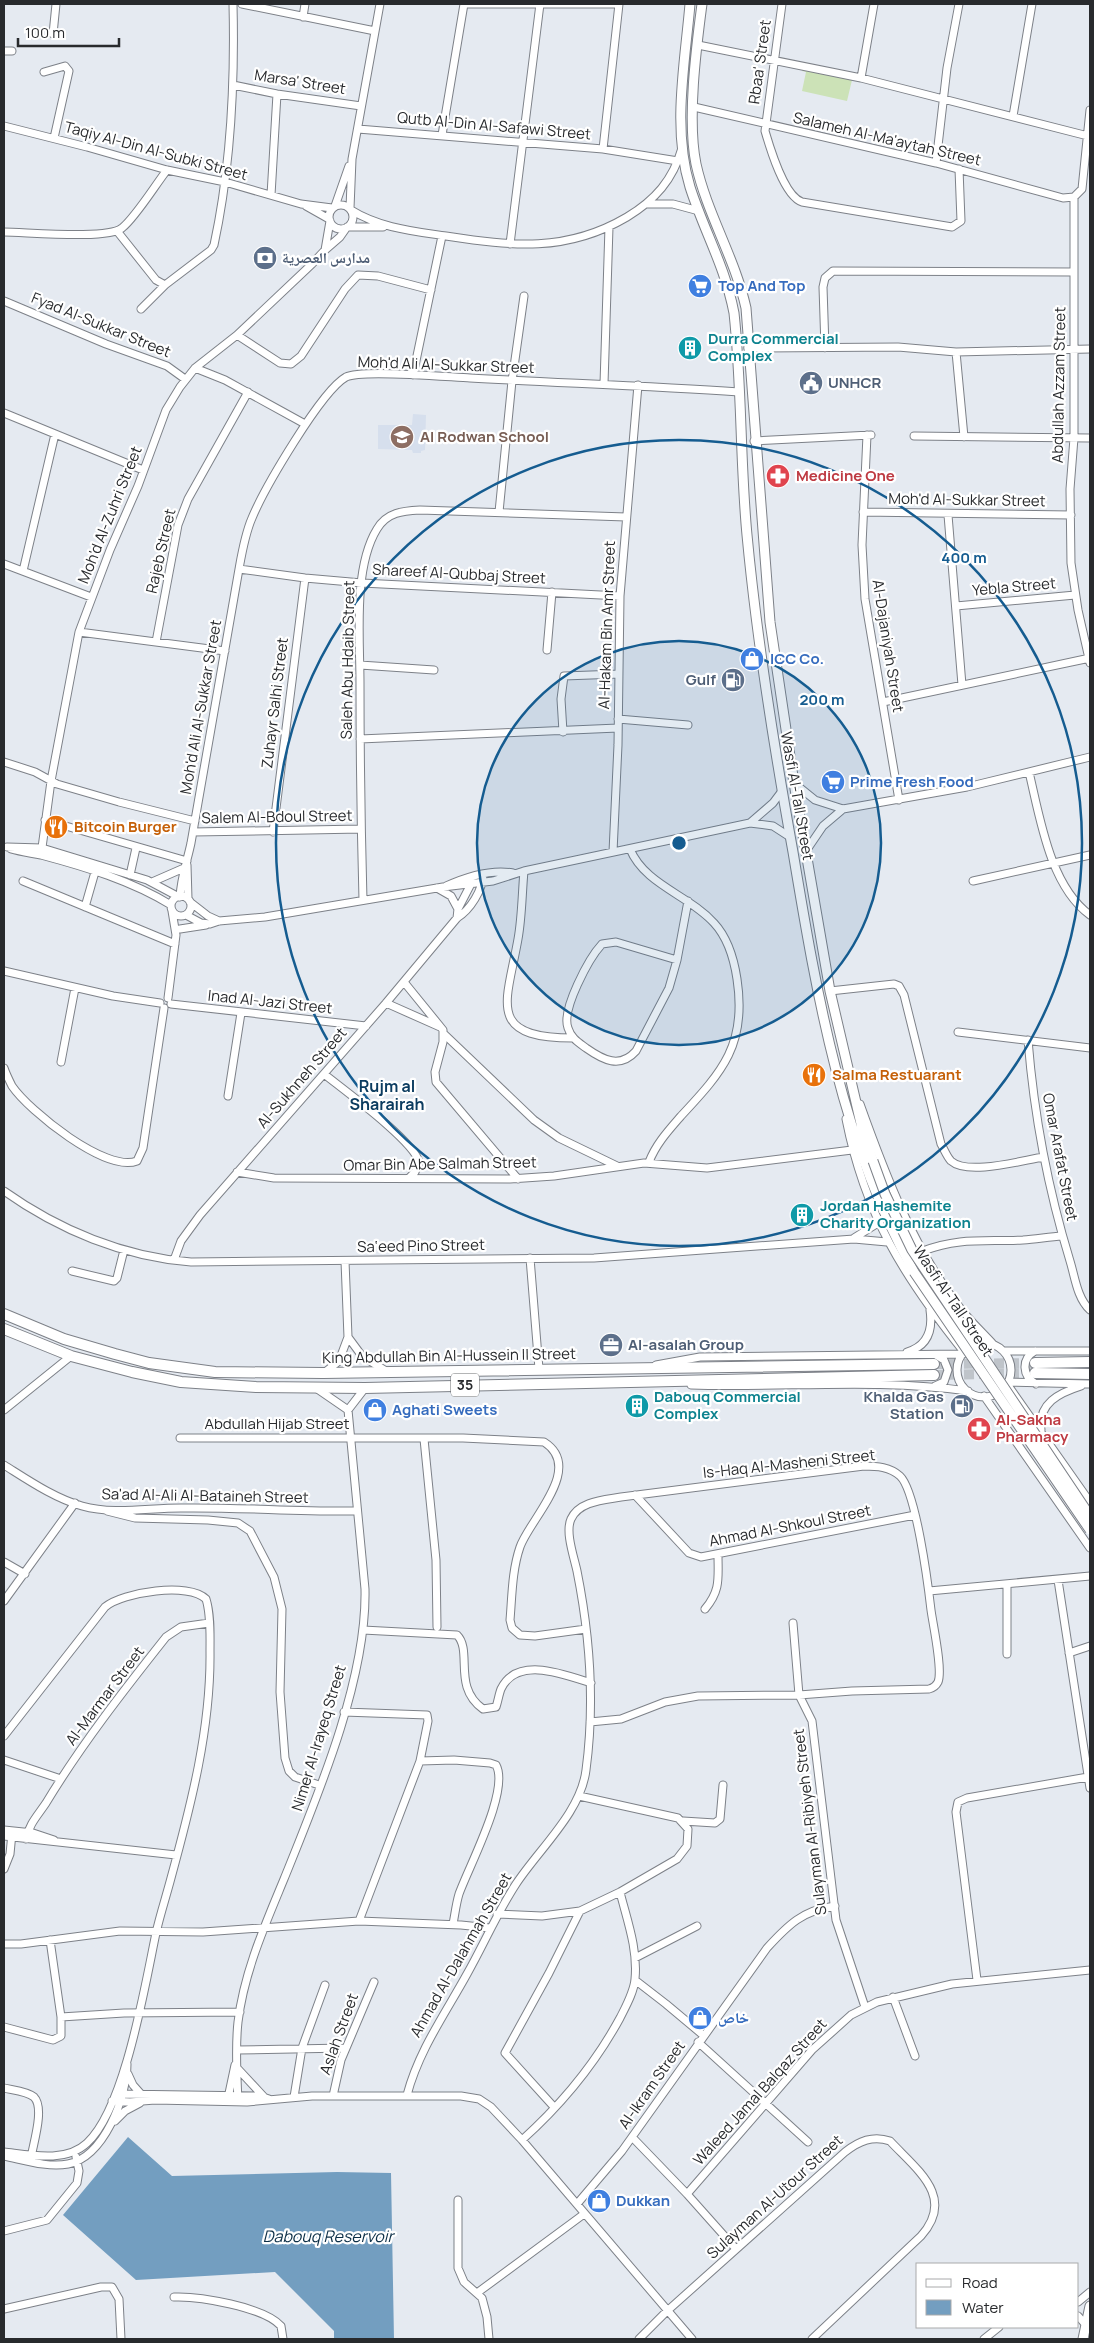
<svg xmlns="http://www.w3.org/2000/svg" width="1094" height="2343" font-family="Manrope,'Noto Naskh Arabic',sans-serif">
<rect width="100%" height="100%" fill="#e5eaf1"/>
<path fill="#d6dfed" d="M413 414 426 415 425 450 421 451V453H413L412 450 378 449V425H412Z"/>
<path fill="#cce2b7" d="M803 68 852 80 847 101 802 91 806 72 802 71Z"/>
<path fill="#739ec0" d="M128 2137 172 2176 337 2172 391 2173 394 2339H334V2331L275 2272 136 2280 63 2215Z"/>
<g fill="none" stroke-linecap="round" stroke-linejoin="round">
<path stroke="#bfc4ca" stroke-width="10" stroke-dasharray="10 5" stroke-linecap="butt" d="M934 1364 1035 1363
M934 1375 1035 1373"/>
<g stroke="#7d8188" stroke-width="9">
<path id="minor" d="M242 4 375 31
M464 4H619
M782 4 765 131C770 148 784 196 802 202L952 227 961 221 959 169
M303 17 305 4
M53 34 56 4
M698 45 861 78 1088 136
M4 51H12
M44 72 65 66 69 71 54 138
M861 78 874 4
M233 85 277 94 361 106
M694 107 936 163 1063 198 1074 197 1082 189 1090 110
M1013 116 1032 4
M4 126 87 147 167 170 225 182 301 204 332 208
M358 129 603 149 678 161
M442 135 464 4
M603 149 619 4
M936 163 947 68 959 4
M271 195 277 94
M1074 197V438L1070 489 1071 563 1078 610 1090 663
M647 204H673L699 211
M329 217a12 12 0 1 1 24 0a12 12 0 1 1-24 0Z
M306 206 329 219
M335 206 349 166
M350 208 352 159 380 4
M351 210C380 228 413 231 446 236 512 246 566 253 627 217 655 200 673 180 682 148
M348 227H383
M117 231 156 280 165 285
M4 232C26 232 108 240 122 228 135 218 156 184 167 170
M510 244 540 4
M325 250 330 221
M4 301 106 344 167 366 185 379
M141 309 165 285 211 250 214 245C231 166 235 85 233 4
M237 335 280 363 291 364 301 356 345 289 358 275 378 276 431 290
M748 348 898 347 956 352 1090 349
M825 348 823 287 825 278 833 271 1074 272
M956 352 964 437
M195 368 225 380 305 424
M413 375 442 236
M604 384 609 227
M4 413 143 470
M867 435 862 545 865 599 899 800
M914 436 1090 438
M754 441 871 435
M499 512 512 381 524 296
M863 512 1071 515
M948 515 962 685
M4 564 91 597
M239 569 305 578 362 583 620 596
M23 571 55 434
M956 606 1075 595
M79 632 225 651
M156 642 178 525 188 499 248 392
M547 650 552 592
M360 665 434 670
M883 702 1090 658
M618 719 688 725
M563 732 561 699 564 676 618 674
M360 739 618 728
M4 762 35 772 57 784 119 802 195 821
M1029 772C1040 818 1050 886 1090 915
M794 783 815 800 843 809 967 787 1090 757
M45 820 187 861
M750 823 773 803 782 791
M193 832 361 829
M273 832 305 578
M7 847 42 848 147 880 179 897
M11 849C21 852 31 853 41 855 86 867 132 881 171 905
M630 849C645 885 689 895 714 923 728 938 734 959 737 979 747 1044 723 1071 681 1116 668 1131 656 1144 649 1162
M806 851 823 826 843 809
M613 852 618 745 620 596 638 385
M41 855 51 781 79 632 110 550 138 486 166 410 180 387 195 368 237 335 312 264 325 250 340 237 347 227
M187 865 188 899
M524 871C522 893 522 917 518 939 507 1002 485 1038 573 1038
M130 875 136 848
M23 881 175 944
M973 881 1090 855
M152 882 184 868
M446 886C466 877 491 869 513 873
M437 888 451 896 458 909
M171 906a10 10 0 1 1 20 0a10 10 0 1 1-20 0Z
M180 897C181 877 187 862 191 843L239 569C242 552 245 534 252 518 264 489 321 391 346 377 362 369 448 377 470 378 560 383 649 386 739 392
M363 900C361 827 360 755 360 683 360 638 353 568 377 529 387 512 403 511 420 510L626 517
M190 902 208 916 219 921
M85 907 95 872
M186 915 201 923 210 924 219 921 265 917 443 887 493 881 524 871 750 823 773 826 790 837
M457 918 458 909 472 882
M180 929 206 925
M677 960 616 942 602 944C589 958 561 1010 568 1028 571 1038 578 1042 586 1048 603 1060 620 1069 636 1051L669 988 677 960 688 901
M4 971 113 996 160 1003
M404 982 443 1030V1042L435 1072 436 1082 518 1179
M830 991 894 984 899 986 904 995 941 1144C944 1149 947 1157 951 1161 968 1176 1023 1160 1044 1157
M168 998 176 935 172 911
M386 1003 440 1027
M171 1004 366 1026
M958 1032 1090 1048
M444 1034 534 1120 559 1138 617 1166
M1028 1040C1034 1115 1048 1189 1070 1261 1075 1277 1077 1298 1090 1310
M61 1062 75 988
M4 1068C6 1074 9 1080 12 1086 29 1111 106 1173 137 1161L143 1148 164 1008
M324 1074C344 1090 414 1141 419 1162L415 1172 410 1177
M228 1096 241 1013
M860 1104C885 1174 912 1245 957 1304 968 1319 981 1331 993 1344
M846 1119C865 1215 904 1277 964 1352
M237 1172 274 1178 510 1179 554 1176 644 1163 707 1168 852 1150
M4 1191C59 1230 124 1257 191 1262L594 1258 854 1239 887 1242
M854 1238 878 1223
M923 1251C960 1237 985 1242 1023 1240 1036 1239 1049 1237 1062 1236
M530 1258 539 1369
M174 1260 181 1241 200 1215 386 1003 457 918C470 910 483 890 483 874
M72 1271 114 1281 117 1278 124 1250
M348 1337 362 1356 386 1371
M957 1370a27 27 0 1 1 54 0a27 27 0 1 1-54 0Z
M1004 1351H1090
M1035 1351C1021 1359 1022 1376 1036 1384
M907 1352C928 1346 933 1330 930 1310
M656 1365 700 1357 963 1354
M324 1373 339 1361 348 1337 345 1261
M1008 1382 1090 1384
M1007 1384 1090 1502
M691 1385C784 1388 877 1378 968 1391
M935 1386 944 1382 948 1370 944 1360 936 1355
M316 1388 348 1410
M984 1396 1090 1548
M4 1410 71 1356
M1041 1430C1038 1403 1059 1393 1081 1386
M180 1438H463L544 1442C585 1468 529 1520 520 1547 512 1570 512 1597 510 1620L512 1628 520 1635 535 1636 586 1629
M424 1439 436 1560 437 1627
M4 1465C28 1480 54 1498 82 1506 114 1515 147 1508 181 1508 239 1507 298 1512 357 1511
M635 1495 689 1553 701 1557 915 1515
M107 1511 135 1518 208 1520 238 1523 250 1531 274 1577 282 1609 280 1692 285 1758 289 1771 295 1777 319 1785
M4 1562 25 1574
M1058 1580 1090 1788
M929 1591 1090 1576
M4 1601 75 1503
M705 1609C721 1590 718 1578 718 1554
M793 1623 799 1695 812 1721 836 1920 865 2007
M363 1630 457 1635C473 1651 452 1687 483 1709L496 1707C498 1701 499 1694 501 1689 517 1655 566 1675 591 1683
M1069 1653 1090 1646
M1007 1654V1584
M344 1712 427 1715 428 1721 420 1761
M4 1736 105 1607C123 1592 189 1582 206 1599 211 1615 210 1635 210 1651 211 1728 191 1805 171 1878 166 1897 160 1915 156 1933 145 1985 125 2108 87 2143 66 2163 30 2155 4 2152
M4 1760 61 1779
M683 1821 715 1823 720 1819 723 1785
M4 1830 33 1833 54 1840
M4 1836 176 1855
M26 1839C29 1824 38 1815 46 1803 81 1745 124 1690 166 1637L181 1627 209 1623
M4 1869 10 1854 12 1833
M497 1914 542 1916 580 1911 620 1892 677 1859 687 1846 688 1829 678 1818 579 1796
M359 1921 420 1761 454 1760 490 1763 496 1765C510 1790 469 1866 459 1894 456 1904 455 1914 453 1924
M4 1944H21L120 1931 203 1932 359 1921 461 1925 490 1928
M635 1958 697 1926
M635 1980 666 2004 703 2035
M977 1980 956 1812 958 1802 967 1798 1088 1777
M893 1997 915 2056
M61 2017 124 2013 240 2012
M4 2027 53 2040 61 2036V2017L50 1940
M698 2042 808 2142
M237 2050 345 2048
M238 2069 264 2097
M128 2074 133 2085 141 2094
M4 2088C12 2090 27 2091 34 2097 45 2108 33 2144 31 2158
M118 2094 260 2096 269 2099
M407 2095C419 2050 445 2014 467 1974 484 1944 497 1913 516 1884 539 1849 581 1812 586 1770 595 1703 590 1636 577 1571 574 1557 565 1532 571 1519 579 1501 604 1500 621 1497L864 1466C877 1466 890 1467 900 1476 916 1491 928 1584 931 1610 933 1625 943 1670 938 1682 936 1686 933 1688 929 1689L852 1691 799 1695 698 1696 665 1702 621 1719 590 1722
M333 2096 341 2060 374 1982
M294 2097 302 2048 325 1985
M228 2098 235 2065
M112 2101 130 2102 155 2100 247 2102 312 2096H461L479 2099 491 2107 522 2140 692 2339
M238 2102C237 2076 235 2048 238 2022 244 1972 265 1925 284 1879 318 1795 367 1679 365 1589L348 1410 365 1388
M554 2107 505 2053 549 1973 580 1911
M115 2121 125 2111 140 2103
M632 2137 687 2194 736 2249
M522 2140C562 2104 595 2064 620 2018 626 2006 634 1992 635 1979 638 1949 627 1920 620 1892
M4 2156C24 2160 48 2168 68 2164 104 2157 127 2097 127 2064
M687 2194 812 2050 851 2015 877 2002 952 1984 1090 1970
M458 2200V2268L464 2282 482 2298 487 2317 489 2339
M577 2204 622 2151 767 1948C788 1925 803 1910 835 1906
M4 2231 47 2220 77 2183 79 2171 76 2157
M477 2293 584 2214
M174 2297C199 2296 264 2307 281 2326L283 2339
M1078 2302 1090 2292
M4 2309 101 2287H112L119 2299 121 2339
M1078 2316 1086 2325
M639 2339 666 2312 845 2152C859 2141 873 2135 890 2141 917 2170 956 2197 921 2236L812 2339
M984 2339 999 2327"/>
</g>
<g stroke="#7d8188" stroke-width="11">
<path id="major" d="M690 4C685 63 672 129 690 187 704 231 725 266 734 313 742 387 740 461 747 535 757 642 774 747 793 852 817 996 842 1144 914 1272
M702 4C696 49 687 120 696 164 707 214 735 258 746 308L770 622 794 783 830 991 862 1128 873 1161
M1083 2339 1090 2306"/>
</g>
<g stroke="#7d8188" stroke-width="12">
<path id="highway" d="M4 1314 64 1339 115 1354 149 1363 215 1372 323 1373 934 1364
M4 1329 71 1356 132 1372 181 1382 256 1387 365 1388 934 1375
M1035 1363 1090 1362
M1035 1373 1090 1374"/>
</g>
<use href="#minor" stroke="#fff" stroke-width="7"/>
<use href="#major" stroke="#fff" stroke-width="9"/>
<use href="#highway" stroke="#fff" stroke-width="10"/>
<g stroke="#7d8188" stroke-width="11" stroke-linecap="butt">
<path id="major-bridge" d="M873 1161 885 1194 912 1250 1090 1516
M914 1272 1090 1530"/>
</g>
<use href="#major-bridge" stroke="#fff" stroke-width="9"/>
</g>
<circle cx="679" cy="843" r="202" fill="#155c90" fill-opacity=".12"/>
<g fill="none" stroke="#155c90" stroke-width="2.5">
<circle cx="679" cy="843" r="202"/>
<circle cx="679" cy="843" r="403"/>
</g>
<defs>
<g id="bank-disc" transform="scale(1.25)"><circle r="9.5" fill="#5c6f8a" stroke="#fff"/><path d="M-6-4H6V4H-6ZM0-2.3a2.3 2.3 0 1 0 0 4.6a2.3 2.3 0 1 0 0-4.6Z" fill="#fff"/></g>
<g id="supermarket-disc" transform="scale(1.25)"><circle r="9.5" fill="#3f7fe0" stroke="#fff"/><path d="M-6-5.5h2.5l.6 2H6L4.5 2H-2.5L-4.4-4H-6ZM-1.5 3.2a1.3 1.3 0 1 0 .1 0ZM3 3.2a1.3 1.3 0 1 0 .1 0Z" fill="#fff"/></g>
<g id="building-disc" transform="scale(1.25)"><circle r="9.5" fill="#0f9aa8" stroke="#fff"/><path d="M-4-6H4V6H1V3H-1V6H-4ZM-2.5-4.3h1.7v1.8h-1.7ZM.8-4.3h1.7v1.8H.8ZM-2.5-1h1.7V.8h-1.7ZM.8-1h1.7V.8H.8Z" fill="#fff"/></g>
<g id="civic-disc" transform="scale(1.25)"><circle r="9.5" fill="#5c6f8a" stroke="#fff"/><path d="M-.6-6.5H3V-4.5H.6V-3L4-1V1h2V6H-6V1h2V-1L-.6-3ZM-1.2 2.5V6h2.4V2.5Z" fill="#fff"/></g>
<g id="school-disc" transform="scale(1.25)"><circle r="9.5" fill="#8d6e63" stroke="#fff"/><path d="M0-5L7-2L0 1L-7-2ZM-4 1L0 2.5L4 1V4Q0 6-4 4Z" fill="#fff"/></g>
<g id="pharmacy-disc" transform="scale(1.25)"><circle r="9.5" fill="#e0444e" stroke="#fff"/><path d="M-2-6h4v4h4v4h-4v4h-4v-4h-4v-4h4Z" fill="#fff"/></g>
<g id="shop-disc" transform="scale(1.25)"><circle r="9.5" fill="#3f7fe0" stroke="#fff"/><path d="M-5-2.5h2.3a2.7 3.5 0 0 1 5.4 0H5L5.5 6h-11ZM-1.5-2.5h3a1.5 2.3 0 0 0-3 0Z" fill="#fff"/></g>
<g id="fuel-disc" transform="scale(1.25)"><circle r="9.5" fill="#5c6f8a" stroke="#fff"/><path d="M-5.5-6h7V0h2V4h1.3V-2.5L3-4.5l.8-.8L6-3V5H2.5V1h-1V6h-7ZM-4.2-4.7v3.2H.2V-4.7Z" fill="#fff"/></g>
<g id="restaurant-disc" transform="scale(1.25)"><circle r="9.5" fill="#e8710a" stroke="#fff"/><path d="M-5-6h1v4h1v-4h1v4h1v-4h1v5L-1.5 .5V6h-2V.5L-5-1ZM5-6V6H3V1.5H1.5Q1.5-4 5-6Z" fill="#fff"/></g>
<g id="office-disc" transform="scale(1.25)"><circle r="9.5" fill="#5c6f8a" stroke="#fff"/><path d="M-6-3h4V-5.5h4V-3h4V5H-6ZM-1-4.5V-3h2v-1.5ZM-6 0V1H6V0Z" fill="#fff"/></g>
</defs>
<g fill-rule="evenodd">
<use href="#bank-disc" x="265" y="258"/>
<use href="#supermarket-disc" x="700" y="286"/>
<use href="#building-disc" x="690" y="348"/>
<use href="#civic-disc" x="811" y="383"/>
<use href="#school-disc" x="402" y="437"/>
<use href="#pharmacy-disc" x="778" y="476"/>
<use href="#shop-disc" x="752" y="659"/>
<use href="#fuel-disc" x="733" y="680"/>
<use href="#supermarket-disc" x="833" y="782"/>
<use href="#restaurant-disc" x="56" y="827"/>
<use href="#restaurant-disc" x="814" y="1075"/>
<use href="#building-disc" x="802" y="1215"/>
<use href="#office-disc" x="611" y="1345"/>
<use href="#building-disc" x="637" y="1406"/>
<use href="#fuel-disc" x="962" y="1406"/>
<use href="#shop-disc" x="375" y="1410"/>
<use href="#pharmacy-disc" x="979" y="1429"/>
<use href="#shop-disc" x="700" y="2018"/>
<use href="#shop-disc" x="599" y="2201"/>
</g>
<g text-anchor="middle" stroke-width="4.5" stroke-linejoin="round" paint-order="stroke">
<rect fill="#fff" stroke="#686a6c" stroke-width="1" x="451" y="1373.5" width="28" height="23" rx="4"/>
<g font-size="14" font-weight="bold" fill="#282a2d">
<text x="465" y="1390">35</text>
</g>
<g font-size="15" fill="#282a2d" stroke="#fff">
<text transform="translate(760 62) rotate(-82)" y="5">Rbaa' Street</text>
<text transform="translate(300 82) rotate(9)" y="5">Marsa' Street</text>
<text transform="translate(494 126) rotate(5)" y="5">Qutb Al-Din Al-Safawi Street</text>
<text transform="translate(887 139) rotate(13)" y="5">Salameh Al-Ma'aytah Street</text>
<text transform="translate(156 151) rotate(15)" y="5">Taqiy Al-Din Al-Subki Street</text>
<text transform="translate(101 325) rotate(22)" y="5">Fyad Al-Sukkar Street</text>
<text transform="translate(446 365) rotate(2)" y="5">Moh'd Ali Al-Sukkar Street</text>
<text transform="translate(1059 385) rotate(-89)" y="5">Abdullah Azzam Street</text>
<text transform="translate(967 500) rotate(1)" y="5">Moh'd Al-Sukkar Street</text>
<text transform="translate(110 515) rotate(-68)" y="5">Moh'd Al-Zuhri Street</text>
<text transform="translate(161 551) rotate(-77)" y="5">Rajeb Street</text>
<text transform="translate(459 574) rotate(3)" y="5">Shareef Al-Qubbaj Street</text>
<text transform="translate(1014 587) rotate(-5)" y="5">Yebla Street</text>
<text transform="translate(607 625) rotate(-88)" y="5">Al-Hakam Bin Amr Street</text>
<text transform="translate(888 646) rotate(81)" y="5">Al-Dajaniyah Street</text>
<text transform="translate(348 660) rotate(-89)" y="5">Saleh Abu Hdaib Street</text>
<text transform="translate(275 703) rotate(-83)" y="5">Zuhayr Salhi Street</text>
<text transform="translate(201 707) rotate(-80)" y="5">Moh'd Ali Al-Sukkar Street</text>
<text transform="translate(797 796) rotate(80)" y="5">Wasfi Al-Tall Street</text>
<text transform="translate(277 817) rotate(-1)" y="5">Salem Al-Bdoul Street</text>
<text transform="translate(270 1002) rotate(6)" y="5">Inad Al-Jazi Street</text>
<text transform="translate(302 1078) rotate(-49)" y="5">Al-Sukhneh Street</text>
<text transform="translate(1060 1157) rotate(79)" y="5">Omar Arafat Street</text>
<text transform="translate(440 1164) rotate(-1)" y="5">Omar Bin Abe Salmah Street</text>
<text transform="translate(421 1246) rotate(-1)" y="5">Sa‘eed Pino Street</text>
<text transform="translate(953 1301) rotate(56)" y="5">Wasfi Al-Tall Street</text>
<text transform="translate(449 1356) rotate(-1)" y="5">King Abdullah Bin Al-Hussein II Street</text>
<text x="277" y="1429">Abdullah Hijab Street</text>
<text transform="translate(789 1464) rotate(-6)" y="5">Is-Haq Al-Masheni Street</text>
<text transform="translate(205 1496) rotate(1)" y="5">Sa'ad Al-Ali Al-Bataineh Street</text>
<text transform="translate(790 1526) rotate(-11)" y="5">Ahmad Al-Shkoul Street</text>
<text transform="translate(105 1696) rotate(-53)" y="5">Al-Marmar Street</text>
<text transform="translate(319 1738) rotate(-73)" y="5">Nimer Al-Irayeq Street</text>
<text transform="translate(810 1822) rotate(-97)" y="5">Sulayman Al-Ribiyeh Street</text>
<text transform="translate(461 1955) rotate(-60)" y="5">Ahmad Al-Dalahmah Street</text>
<text transform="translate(339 2034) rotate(-70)" y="5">Aslah Street</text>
<text transform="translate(652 2085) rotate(-55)" y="5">Al-Ikram Street</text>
<text transform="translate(760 2092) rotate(-48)" y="5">Waleed Jamal Balqaz Street</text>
<text transform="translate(775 2197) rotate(-42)" y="5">Sulayman Al-Utour Street</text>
</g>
<g font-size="15" font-weight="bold" fill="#4e5e75" stroke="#fff" text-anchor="start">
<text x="282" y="263">مدارس العصرية</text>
<text x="828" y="388">UNHCR</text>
<text x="716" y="685" text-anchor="end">Gulf</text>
<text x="628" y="1350">Al-asalah Group</text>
<text x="944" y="1402" text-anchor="end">Khalda Gas<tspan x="944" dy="17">Station</tspan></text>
</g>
<g font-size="15" font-weight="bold" fill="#366cbe" stroke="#fff" text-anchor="start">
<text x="718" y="291">Top And Top</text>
<text x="770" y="664">ICC Co.</text>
<text x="850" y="787">Prime Fresh Food</text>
<text x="392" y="1415">Aghati Sweets</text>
<text x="718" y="2023">خاص</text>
<text x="616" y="2206">Dukkan</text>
</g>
<g font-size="15" font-weight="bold" fill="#0d838f" stroke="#fff" text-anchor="start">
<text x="708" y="344">Durra Commercial<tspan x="708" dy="17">Complex</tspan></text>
<text x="820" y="1211">Jordan Hashemite<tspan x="820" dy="17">Charity Organization</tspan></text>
<text x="654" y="1402">Dabouq Commercial<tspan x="654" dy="17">Complex</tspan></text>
</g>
<g font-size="15" font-weight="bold" fill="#785e54" stroke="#fff" text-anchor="start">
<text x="420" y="442">Al Rodwan School</text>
</g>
<g font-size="15" font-weight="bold" fill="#be3a42" stroke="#fff" text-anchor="start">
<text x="796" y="481">Medicine One</text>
<text x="996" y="1425">Al-Sakha<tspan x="996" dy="17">Pharmacy</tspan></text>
</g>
<g font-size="15" font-weight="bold" fill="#c56008" stroke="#fff" text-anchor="start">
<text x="74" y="832">Bitcoin Burger</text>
<text x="832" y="1080">Salma Restuarant</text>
</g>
<g font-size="16" font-weight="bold" fill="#0c3c60" stroke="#fff">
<text x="387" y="1092">Rujm al<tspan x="387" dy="18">Sharairah</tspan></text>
</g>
<g font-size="16" font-style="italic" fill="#0b2e46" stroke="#fff">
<text x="328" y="2242">Dabouq Reservoir</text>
</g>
</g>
<circle cx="679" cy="843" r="8" fill="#155c90" stroke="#fff" stroke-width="2.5"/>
<g font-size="15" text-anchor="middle" font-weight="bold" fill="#155c90" stroke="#fff" stroke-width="4.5" stroke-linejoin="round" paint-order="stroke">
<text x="964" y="563">400 m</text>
<text x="822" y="705">200 m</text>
</g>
<rect width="1094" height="2343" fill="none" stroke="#282a2d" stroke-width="10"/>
<rect x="916" y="2263" width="162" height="65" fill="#ffffff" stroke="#a9aaab"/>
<rect x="926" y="2279" width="25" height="8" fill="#ffffff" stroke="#a9aaab"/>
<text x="962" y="2288" font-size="15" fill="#282a2d">Road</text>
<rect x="926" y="2300" width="25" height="15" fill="#739ec0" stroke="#a9aaab"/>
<text x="962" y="2313" font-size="15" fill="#282a2d">Water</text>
<path d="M18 38v8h101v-8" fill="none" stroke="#282a2d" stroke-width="2.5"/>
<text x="25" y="38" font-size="15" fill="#282a2d" stroke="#ffffff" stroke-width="4" paint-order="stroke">100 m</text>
</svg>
